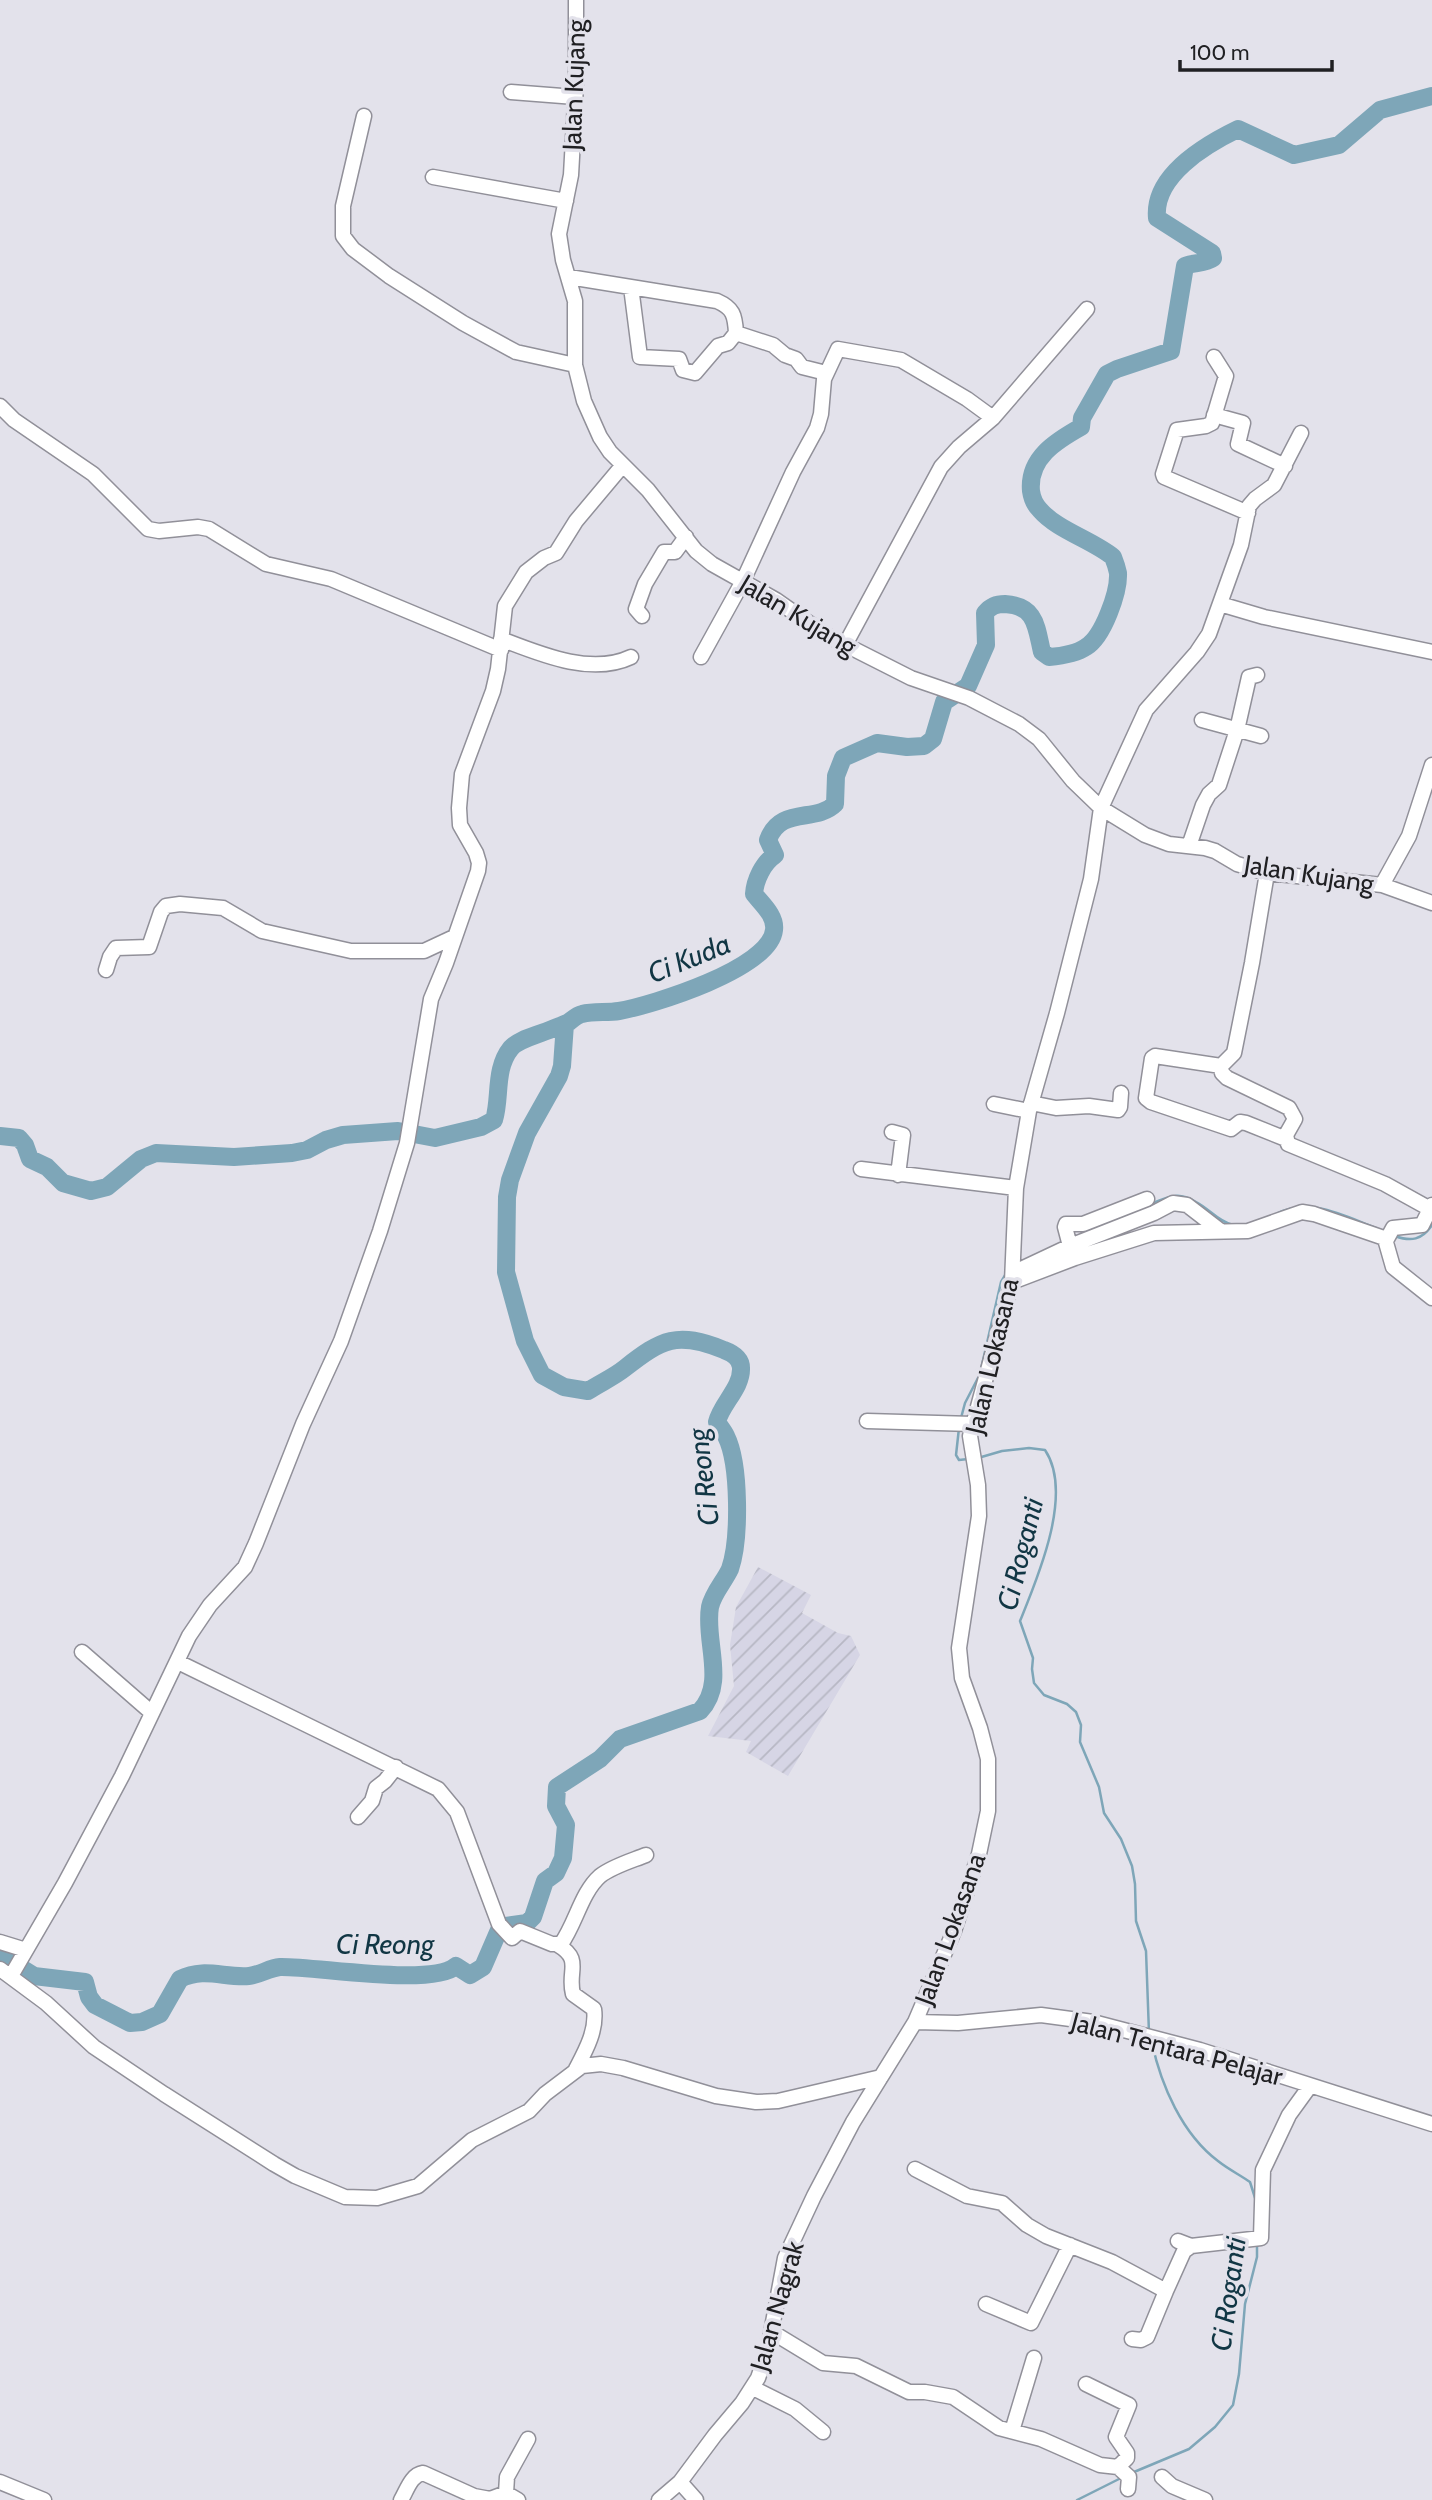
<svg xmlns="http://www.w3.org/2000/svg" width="1432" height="2500" font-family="Cabin,sans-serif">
<defs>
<pattern id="industrial-furrows" width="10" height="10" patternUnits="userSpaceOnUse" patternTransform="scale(1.75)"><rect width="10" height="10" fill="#d6d5e5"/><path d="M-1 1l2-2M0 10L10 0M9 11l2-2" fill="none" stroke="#b7b7c4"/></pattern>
</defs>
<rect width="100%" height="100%" fill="#e3e2eb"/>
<path fill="url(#industrial-furrows)" d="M758 1567 811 1595 802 1613 838 1633 851 1636 860 1655 788 1776 746 1752 751 1741 708 1736 734 1686 730 1645 736 1607Z"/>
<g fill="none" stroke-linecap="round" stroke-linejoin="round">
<path stroke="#7ea6b8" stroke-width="2.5" d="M1276 1214C1310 1197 1342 1215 1376 1228
M1108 1224C1124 1217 1160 1197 1175 1196 1182 1195 1189 1198 1196 1202 1210 1209 1217 1221 1233 1225
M1395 1236C1411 1242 1422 1240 1432 1225
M981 1369 1001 1282 1007 1272
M961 1418 965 1403 979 1376
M959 1428 956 1455 959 1460 968 1459
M978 1458 1002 1451 1029 1448 1045 1450C1074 1493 1038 1577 1020 1621L1033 1658 1032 1669 1034 1683 1044 1695 1067 1704 1076 1712 1081 1725 1080 1742 1099 1787 1104 1813 1121 1839 1132 1866 1135 1884 1136 1921 1146 1951 1149 2033
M1152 2043C1161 2085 1182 2134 1218 2161 1228 2169 1240 2175 1250 2182L1256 2201
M1134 2472 1189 2449 1215 2427 1233 2405 1239 2374 1245 2304 1257 2257V2243
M1077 2500 1121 2478"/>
<path stroke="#7ea6b8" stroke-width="18" d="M0 1136 19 1138 25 1145 30 1159 47 1167 63 1183 91 1191 107 1187 141 1159 156 1153 234 1157 292 1153 307 1150 326 1140 343 1135 398 1131 435 1138 481 1127 494 1120C501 1097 494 1069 511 1048 518 1040 534 1036 544 1032 552 1029 561 1026 569 1022 573 1019 577 1015 582 1014 594 1011 607 1013 619 1011 652 1005 770 969 774 930 776 916 762 904 754 894 755 880 763 863 775 855L768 840C780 806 816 823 835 804L836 776 843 758 877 743 907 747 924 746 933 739 944 702 968 686 986 645 985 613C991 606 996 604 1005 604 1036 606 1036 626 1042 652L1049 657C1061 656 1076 654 1086 647 1103 637 1119 592 1118 573 1117 568 1115 562 1113 557 1092 540 1057 530 1040 510 1035 505 1032 498 1031 491 1028 458 1056 441 1081 427L1082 418 1107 374 1117 369 1171 351 1185 266C1194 262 1205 264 1213 258L1212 253 1157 218C1153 176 1205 145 1238 129L1294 155 1339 145 1380 110 1432 96
M0 1955 34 1976 85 1982 89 1997 95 2005 130 2023 142 2022 160 2014 180 1979C204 1967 224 1978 249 1976 260 1975 269 1968 280 1967 315 1966 431 1987 456 1966L470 1975 483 1967 499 1930 506 1926 527 1923 533 1917 545 1881 556 1873 563 1858 566 1825 556 1806 557 1787 600 1759 620 1739 700 1711C727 1683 704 1641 710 1607 713 1593 724 1582 730 1569 740 1540 740 1464 726 1436 724 1431 720 1427 717 1422 721 1404 742 1388 741 1368 741 1358 732 1353 724 1350 677 1331 662 1339 625 1368 614 1377 600 1383 588 1391L564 1387 542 1375 525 1341 506 1272 507 1197 510 1180 527 1133 559 1076 562 1066 565 1024"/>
<g stroke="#919099" stroke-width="17">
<path id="minor" d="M576 0V85L571 175 559 234 563 260 575 301V365L584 401 600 437 610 452 648 490 696 551 712 564 776 600 826 635 911 678 969 698 1019 724 1039 739 1073 781 1101 808 1145 835 1169 844 1205 848 1215 851 1237 864 1267 873 1382 885 1432 903
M511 92 575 97
M364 116 343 206V236L353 249 389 276 463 323 516 352 575 365
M433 177 566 201
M569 277 717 301C733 308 735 315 736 333L773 345 785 355 796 359 802 367 826 373
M631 287 640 357 679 359 683 370 695 373 718 346 728 343 736 333
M1214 357 1226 376 1212 423 1206 426 1177 430 1163 474 1164 477 1248 513
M0 406 14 420 93 474 148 529 159 531 198 527 209 529 266 564 331 579 501 650
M1214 415 1243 423 1238 444 1285 466
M1220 604 1264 617 1432 652
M642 616 636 609 645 584 664 552H675L686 537
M501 639C540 654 591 676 631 657
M845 645 941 467 959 447 993 418 1087 309
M701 657 743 581 793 472 817 428 821 414 824 379 838 349 901 360 967 399 993 418
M1202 720 1261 736
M1189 846 1203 805 1209 794 1219 785 1237 730 1249 677 1257 675
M1267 873 1252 963 1234 1053 1221 1066 1222 1073 1227 1078 1289 1108 1295 1119 1286 1135 1288 1144 1385 1184 1432 1210
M1382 885 1409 836 1432 765
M106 970 110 957 116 948 149 947 161 912 166 906 180 904 223 908 262 931 351 951H424L454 937
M1221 1066 1155 1056 1152 1058 1146 1098 1151 1102 1231 1129 1240 1122 1246 1123 1286 1139
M1031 1103 1056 1108 1089 1106 1118 1110 1120 1107 1121 1093
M994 1104 1029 1111
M892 1132 903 1135 898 1175
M861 1169 1016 1188
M1385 1239 1393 1267 1432 1298
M1070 1246 1065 1227 1066 1224H1083L1147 1199
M1017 1271 1070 1246 1154 1213 1173 1203 1187 1205 1222 1232
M1012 1282 1075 1258 1154 1233 1248 1231 1302 1212 1314 1214 1387 1239 1393 1228 1422 1225 1432 1205
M867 1421 973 1424
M82 1652 152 1713
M178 1662 438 1789 457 1812 499 1924 512 1938 520 1931 552 1944H561C576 1923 581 1893 600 1876 613 1866 631 1861 646 1855
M358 1817 372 1801 376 1788 385 1781 396 1767
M0 1942 26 1950
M558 1945C583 1960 567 1971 573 1994L594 2009C597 2030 586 2050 576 2069
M0 1969 46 2003 94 2047 164 2094 274 2164 295 2176 345 2197 377 2198 418 2186 472 2140 529 2111 545 2094 582 2066 601 2064 623 2068 716 2096 756 2102 778 2101 881 2077
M11 1976 65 1883 122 1776 189 1636 210 1605 245 1567 256 1543 303 1424 341 1341 380 1231 407 1143 431 999 446 963 478 871 479 863 476 853 460 825 459 808 462 774 493 691 498 669 505 606 526 572 544 558 556 553 576 521 623 465
M915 2022 958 2023 1041 2015 1093 2022 1200 2050 1432 2124
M915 2169 967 2196 1002 2203 1027 2225 1046 2236 1112 2262 1166 2291 1184 2251 1191 2246
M1178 2241 1191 2246 1261 2238 1263 2170 1289 2115 1310 2086
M986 2304 1031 2323 1070 2245
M772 2332 823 2363 856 2366 909 2392H925L953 2397 999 2428 1041 2439 1100 2465 1118 2467 1129 2477 1128 2489
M1132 2339 1141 2340 1147 2337 1166 2291
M1086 2384 1129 2405 1116 2437 1127 2453V2458L1118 2467
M753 2388 795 2409 823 2432
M1012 2431 1034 2358
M1162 2477 1172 2486 1205 2500
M0 2482 44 2500
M680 2482 696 2500
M506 2493 507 2477 528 2439
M401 2500C407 2490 411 2475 423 2473L474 2496 490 2499 506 2493 518 2500
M659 2500 680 2482 715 2435 742 2403 758 2378 768 2349 785 2258 814 2196 853 2122 915 2022 954 1931 979 1854 988 1811V1759L980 1728 962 1678 959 1648 979 1516 978 1485 970 1436 1012 1282 1016 1188 1029 1111 1057 1013 1091 879 1101 808 1146 710 1197 652 1209 634 1241 545 1249 506 1255 499 1274 485 1301 433"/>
</g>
<use href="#minor" stroke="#fff" stroke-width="14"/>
</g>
<g text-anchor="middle" stroke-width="7" stroke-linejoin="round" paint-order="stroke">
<g font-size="26" fill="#202023" stroke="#e3e2eb">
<text transform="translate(574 85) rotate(-88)" y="9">Jalan Kujang</text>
<text transform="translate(798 615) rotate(31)" y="9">Jalan Kujang</text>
<text transform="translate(1309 874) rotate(9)" y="9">Jalan Kujang</text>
<text transform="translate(992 1356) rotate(-77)" y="9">Jalan Lokasana</text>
<text transform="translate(950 1929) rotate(-70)" y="9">Jalan Lokasana</text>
<text transform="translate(1177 2049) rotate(15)" y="9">Jalan Tentara Pelajar</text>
<text transform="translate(777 2306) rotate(-74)" y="9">Jalan Nagrak</text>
</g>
<g font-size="28" font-style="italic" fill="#113644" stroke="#e3e2eb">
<text transform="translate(689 958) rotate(-22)" y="10">Ci Kuda</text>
<text transform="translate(703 1477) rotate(-97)" y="10">Ci Reong</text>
<text transform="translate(1020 1554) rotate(-76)" y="10">Ci Roganti</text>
<text x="385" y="1954">Ci Reong</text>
<text transform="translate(1228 2294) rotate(-82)" y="10">Ci Roganti</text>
</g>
</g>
<path d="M1180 60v10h152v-10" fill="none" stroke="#202023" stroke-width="3.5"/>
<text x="1190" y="60" font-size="21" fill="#202023" stroke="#e3e2eb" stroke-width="5" paint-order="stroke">100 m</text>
</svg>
